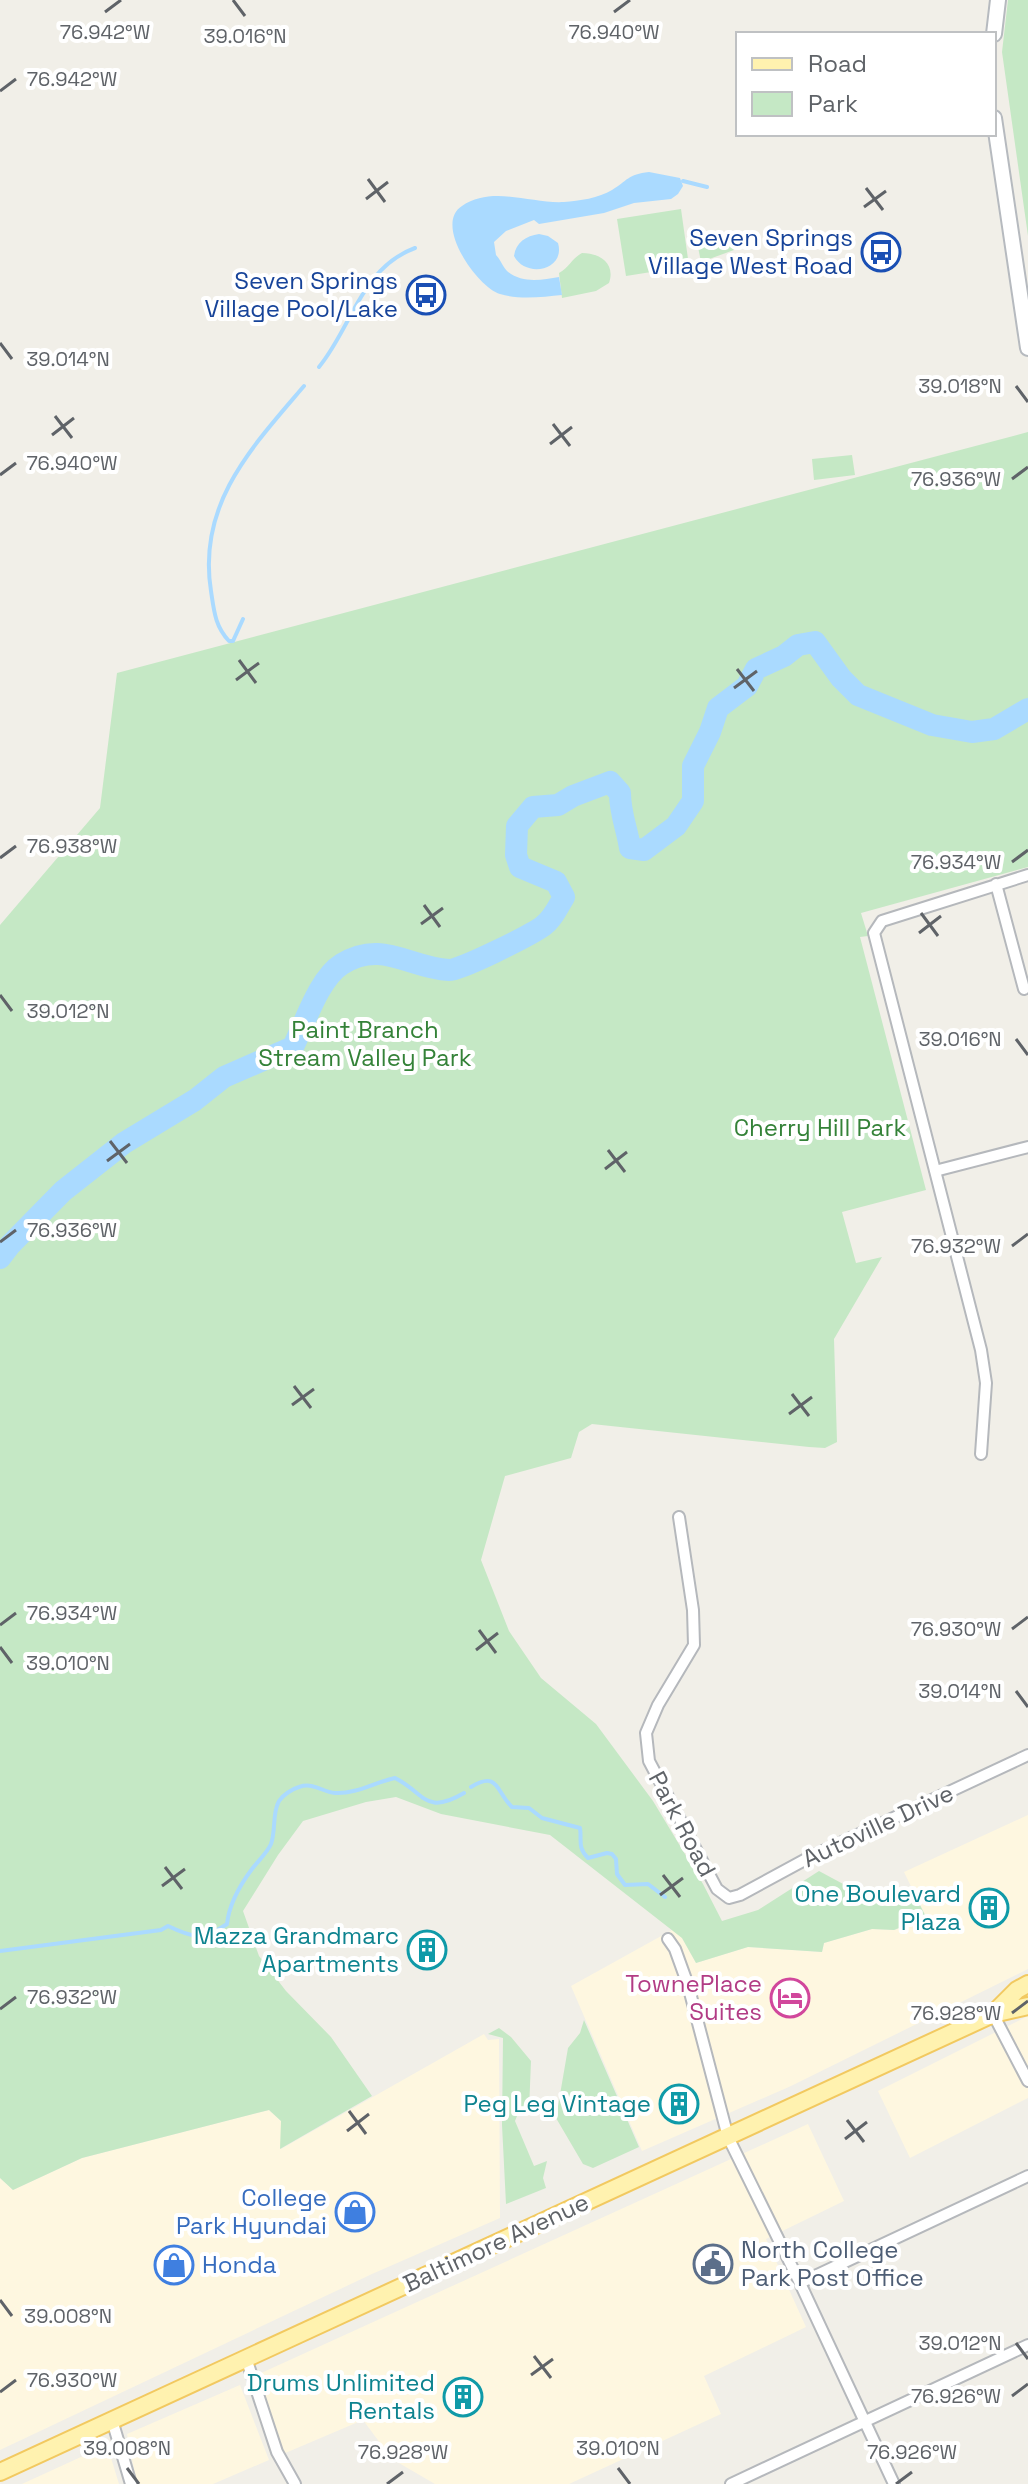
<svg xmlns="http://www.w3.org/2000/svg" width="1028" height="2484" font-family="'Space Grotesk',sans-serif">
<rect width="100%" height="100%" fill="#f1efe8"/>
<path fill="#fef7e0" d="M1028 1815V1969L791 2086 642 2151 571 1986 672 1930 682 1938 696 1963 748 1947 822 1952 824 1943 872 1929 895 1930 926 1917 904 1872Z
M1028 2016V2098L910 2158 878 2091Z
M484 2034 488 2040 499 2039 500 2218 372 2274 0 2450V2178L13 2190 82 2158 269 2110 281 2121V2149Z
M808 2124 844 2201 766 2239 806 2327 704 2376 721 2414 569 2484H435L392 2459 363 2420 283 2454 259 2374Z
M240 2385 269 2460 213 2484H137L127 2434Z
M107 2445 119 2484H22Z"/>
<path fill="#c5e8c5" d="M1008 0H1028V236L1002 52Z
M681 209 689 266 626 276 617 219Z
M723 233 734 250 701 262 696 237Z
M582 253C599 253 616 263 609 283L596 291 562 298 559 273C569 268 572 258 582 253Z
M1028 432V867L861 913 868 936 860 937 926 1190 842 1212 856 1263 882 1257 834 1339 837 1442 825 1448 809 1447 592 1424 579 1432 571 1458 505 1476 481 1560 509 1631 541 1678 596 1724 653 1801 703 1884 722 1921 758 1910 819 1871 845 1885 875 1889 911 1887 926 1917 894 1930 872 1929 824 1943 822 1952 748 1947 696 1963 682 1938 550 1835 441 1814 396 1797 366 1802 303 1821 278 1855 243 1911 259 1956 286 1991 331 2037 372 2096 280 2149 281 2121 269 2110 82 2158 13 2190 0 2178V925L100 808 117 673Z
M852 455 855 475 814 480 812 459Z
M584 2020 639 2147 593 2168 583 2164 556 2118 568 2048 580 2033Z
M499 2028 511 2037 531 2061 529 2110 517 2116 515 2121 534 2166 547 2161 543 2178 546 2188 506 2204 502 2125 503 2038 488 2034Z"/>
<path fill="#aadaff" d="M649 172 680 178 683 186 678 194 671 199 634 203 604 213 539 224 534 220 506 231 494 242 496 255C501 260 502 266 507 271 522 284 542 280 559 277L562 295C543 297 519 300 500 294 477 287 433 224 462 206 492 185 532 204 564 202 579 201 599 198 612 190 627 181 628 174 649 172Z
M539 234 548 236 558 243C566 270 526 279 514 256 516 242 526 236 539 234Z"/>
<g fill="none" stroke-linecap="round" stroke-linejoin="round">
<path stroke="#aadaff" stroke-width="4" d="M683 181 707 187
M319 367C352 327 361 268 415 248
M243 619 233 641H229C215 626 214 611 211 591 197 504 252 447 304 386
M471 1787C499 1770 496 1792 512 1807L529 1808 542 1818 580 1828C582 1840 577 1847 588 1858L607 1853 612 1854 616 1859 617 1874 625 1885 648 1884 665 1897
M0 1951 161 1930 168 1926C193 1938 203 1941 227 1924 229 1905 240 1885 252 1869 258 1861 267 1853 271 1844 276 1830 272 1813 279 1801 283 1795 292 1789 299 1787 314 1782 322 1792 335 1793 357 1794 375 1782 395 1778 425 1793 425 1816 464 1793"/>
<path stroke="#aadaff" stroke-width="22" d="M0 1258 10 1245 63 1191 124 1143 195 1100 224 1077 293 1047C305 1023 319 978 342 964 382 939 409 968 449 970 459 971 531 935 543 926 552 920 558 907 564 897L556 882 520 867 516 855 517 826 533 807 558 805 573 796 610 782 620 793C620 814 627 828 630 848L644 850 676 826 693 801V766L710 732 718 708 747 686 756 669 784 656 798 645 815 642 841 678 858 695 932 725 972 732 994 729 1028 709"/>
<g stroke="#b5b8bc" stroke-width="14">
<path id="minor" d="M996 884 1024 989
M935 1171 1028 1147
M981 1454 986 1383 981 1350 874 933 882 921 1028 875
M679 1517 693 1610 694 1645 658 1705 646 1733 649 1761 717 1889 729 1898 740 1895 810 1857 1028 1755
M668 1939 675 1949 688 1985 728 2137 800 2283 894 2484
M993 2014 1028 2081
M800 2283 1028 2176
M246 2358 277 2452 295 2484
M112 2420 131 2484
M731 2484 1028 2345"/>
</g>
<g stroke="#b6babf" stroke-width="18">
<path id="secondary" d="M994 34 998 0
M994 118 1028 348"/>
</g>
<g stroke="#f2c960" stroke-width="20">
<path id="primary" d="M993 2014 1017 1990 1028 1984
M0 2472 993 2014 1028 2006"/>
</g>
<use href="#minor" stroke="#fff" stroke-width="10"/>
<use href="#secondary" stroke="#fff" stroke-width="14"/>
<use href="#primary" stroke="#fff2af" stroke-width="16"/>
</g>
<path fill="none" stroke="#5f6368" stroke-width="3" d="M233 0 245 16M105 12 121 0M614 12 630 0M0 91 16 79M368 179 385 202M866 188 883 210M366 199 388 182M864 207 886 191M0 343 12 359M1016 386 1028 402M55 416 72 438M553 424 570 446M52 435 74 418M550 444 572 427M0 475 16 463M1012 479 1028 467M239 660 256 683M737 669 754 691M236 680 259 663M734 688 757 671M0 858 16 846M1012 862 1028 850M424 905 440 927M921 913 938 936M421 924 443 908M919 933 941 916M0 995 12 1011M1016 1039 1028 1055M110 1141 127 1163M608 1150 625 1172M107 1161 130 1144M605 1169 627 1152M0 1242 16 1230M1012 1246 1028 1234M294 1386 311 1408M792 1394 809 1416M292 1405 314 1389M789 1414 812 1397M0 1625 16 1613M1012 1629 1028 1617M479 1630 496 1653M0 1647 12 1663M476 1650 498 1633M1016 1691 1028 1707M165 1867 182 1889M663 1875 680 1897M162 1886 185 1869M660 1895 683 1878M0 2009 16 1997M1012 2013 1028 2001M349 2111 366 2134M847 2120 864 2142M347 2131 369 2114M845 2139 867 2122M0 2300 12 2316M1016 2343 1028 2359M534 2356 551 2378M531 2375 553 2359M0 2392 16 2380M1012 2396 1028 2384M127 2468 139 2484M618 2468 630 2484M387 2484 403 2472M896 2484 912 2472"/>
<defs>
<g id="bus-ring" transform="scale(2)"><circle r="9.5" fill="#fff" stroke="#1a4fb4" stroke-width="1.5"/><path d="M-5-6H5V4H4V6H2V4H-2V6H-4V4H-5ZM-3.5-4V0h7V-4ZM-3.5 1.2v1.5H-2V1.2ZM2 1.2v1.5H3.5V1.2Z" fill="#1a4fb4"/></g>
<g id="building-ring" transform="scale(2)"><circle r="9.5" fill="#fff" stroke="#0f9aa8" stroke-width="1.5"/><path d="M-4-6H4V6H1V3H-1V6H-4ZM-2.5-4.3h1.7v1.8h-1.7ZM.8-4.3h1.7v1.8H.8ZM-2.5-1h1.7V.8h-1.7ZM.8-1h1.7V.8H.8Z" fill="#0f9aa8"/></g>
<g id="hotel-ring" transform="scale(2)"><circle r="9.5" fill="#fff" stroke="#d1479c" stroke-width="1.5"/><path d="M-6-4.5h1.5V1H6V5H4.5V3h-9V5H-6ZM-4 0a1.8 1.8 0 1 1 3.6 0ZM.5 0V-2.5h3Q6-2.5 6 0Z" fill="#d1479c"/></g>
<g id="shop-ring" transform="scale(2)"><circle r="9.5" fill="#fff" stroke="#3f7fe0" stroke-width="1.5"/><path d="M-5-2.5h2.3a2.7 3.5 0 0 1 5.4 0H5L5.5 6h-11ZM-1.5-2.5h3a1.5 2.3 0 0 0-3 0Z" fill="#3f7fe0"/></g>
<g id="civic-ring" transform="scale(2)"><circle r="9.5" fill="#fff" stroke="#5c6f8a" stroke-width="1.5"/><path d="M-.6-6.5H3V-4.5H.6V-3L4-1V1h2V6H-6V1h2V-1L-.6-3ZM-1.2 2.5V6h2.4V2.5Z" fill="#5c6f8a"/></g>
</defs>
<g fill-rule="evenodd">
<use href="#bus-ring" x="881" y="252"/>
<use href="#bus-ring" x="426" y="295"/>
<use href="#building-ring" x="989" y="1908"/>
<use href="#building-ring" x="427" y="1950"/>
<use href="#hotel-ring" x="790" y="1998"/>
<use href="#building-ring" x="679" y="2104"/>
<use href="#shop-ring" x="355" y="2212"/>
<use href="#civic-ring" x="713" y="2264"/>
<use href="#shop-ring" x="174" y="2265"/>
<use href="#building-ring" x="463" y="2397"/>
</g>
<g text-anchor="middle" stroke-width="8" stroke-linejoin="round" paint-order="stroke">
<g font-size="24" fill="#164399" stroke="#fff" text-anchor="end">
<text x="853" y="246">Seven Springs<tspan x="853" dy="28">Village West Road</tspan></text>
<text x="398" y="289">Seven Springs<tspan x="398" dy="28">Village Pool/Lake</tspan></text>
</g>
<g font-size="24" fill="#348238" stroke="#fff">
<text x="365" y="1038">Paint Branch<tspan x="365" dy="28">Stream Valley Park</tspan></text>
<text x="820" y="1136">Cherry Hill Park</text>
</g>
<g font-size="24" fill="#5f6368" stroke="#fff">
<text transform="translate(682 1824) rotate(62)" y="8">Park Road</text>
<text transform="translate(878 1826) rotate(-25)" y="8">Autoville Drive</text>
<text transform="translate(496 2243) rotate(-25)" y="8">Baltimore Avenue</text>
</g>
<g font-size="24" fill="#0d838f" stroke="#fff" text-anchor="end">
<text x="961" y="1902">One Boulevard<tspan x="961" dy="28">Plaza</tspan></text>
<text x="399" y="1944">Mazza Grandmarc<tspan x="399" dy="28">Apartments</tspan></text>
<text x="651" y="2112">Peg Leg Vintage</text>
<text x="435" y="2391">Drums Unlimited<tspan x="435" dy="28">Rentals</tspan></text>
</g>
<g font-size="24" fill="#b23c85" stroke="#fff" text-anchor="end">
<text x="762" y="1992">TownePlace<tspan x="762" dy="28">Suites</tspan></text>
</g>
<g font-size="24" fill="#366cbe" stroke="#fff" text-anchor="end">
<text x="327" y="2206">College<tspan x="327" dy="28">Park Hyundai</tspan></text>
<text x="202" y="2273" text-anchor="start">Honda</text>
</g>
<g font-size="24" fill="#4e5e75" stroke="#fff" text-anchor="start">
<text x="741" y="2258">North College<tspan x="741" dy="28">Park Post Office</tspan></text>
</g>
</g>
<g font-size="20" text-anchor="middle" fill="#5f6368" stroke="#fff" stroke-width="8" stroke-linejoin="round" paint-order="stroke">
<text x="105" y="39">76.942°W</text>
<text x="614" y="39">76.940°W</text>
<text x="245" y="43">39.016°N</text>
<text x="72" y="86">76.942°W</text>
<text x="68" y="366">39.014°N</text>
<text x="960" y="393">39.018°N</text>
<text x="72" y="470">76.940°W</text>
<text x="956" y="486">76.936°W</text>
<text x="72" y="853">76.938°W</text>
<text x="956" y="869">76.934°W</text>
<text x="68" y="1018">39.012°N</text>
<text x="960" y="1046">39.016°N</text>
<text x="72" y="1237">76.936°W</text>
<text x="956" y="1253">76.932°W</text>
<text x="72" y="1620">76.934°W</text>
<text x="956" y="1636">76.930°W</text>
<text x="68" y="1670">39.010°N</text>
<text x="960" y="1698">39.014°N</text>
<text x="72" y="2004">76.932°W</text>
<text x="956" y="2020">76.928°W</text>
<text x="68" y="2323">39.008°N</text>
<text x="960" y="2350">39.012°N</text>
<text x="72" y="2387">76.930°W</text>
<text x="956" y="2403">76.926°W</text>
<text x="127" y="2455">39.008°N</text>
<text x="618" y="2455">39.010°N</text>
<text x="403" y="2459">76.928°W</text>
<text x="912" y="2459">76.926°W</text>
</g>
<rect x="736" y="32" width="260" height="104" fill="#ffffff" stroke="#bfc1c3" stroke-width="2"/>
<rect x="752" y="58" width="40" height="12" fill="#fff2af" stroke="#bfc1c3" stroke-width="2"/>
<text x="808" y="72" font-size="24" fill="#5f6368">Road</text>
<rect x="752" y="92" width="40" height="24" fill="#c5e8c5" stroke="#bfc1c3" stroke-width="2"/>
<text x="808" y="112" font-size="24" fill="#5f6368">Park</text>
</svg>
